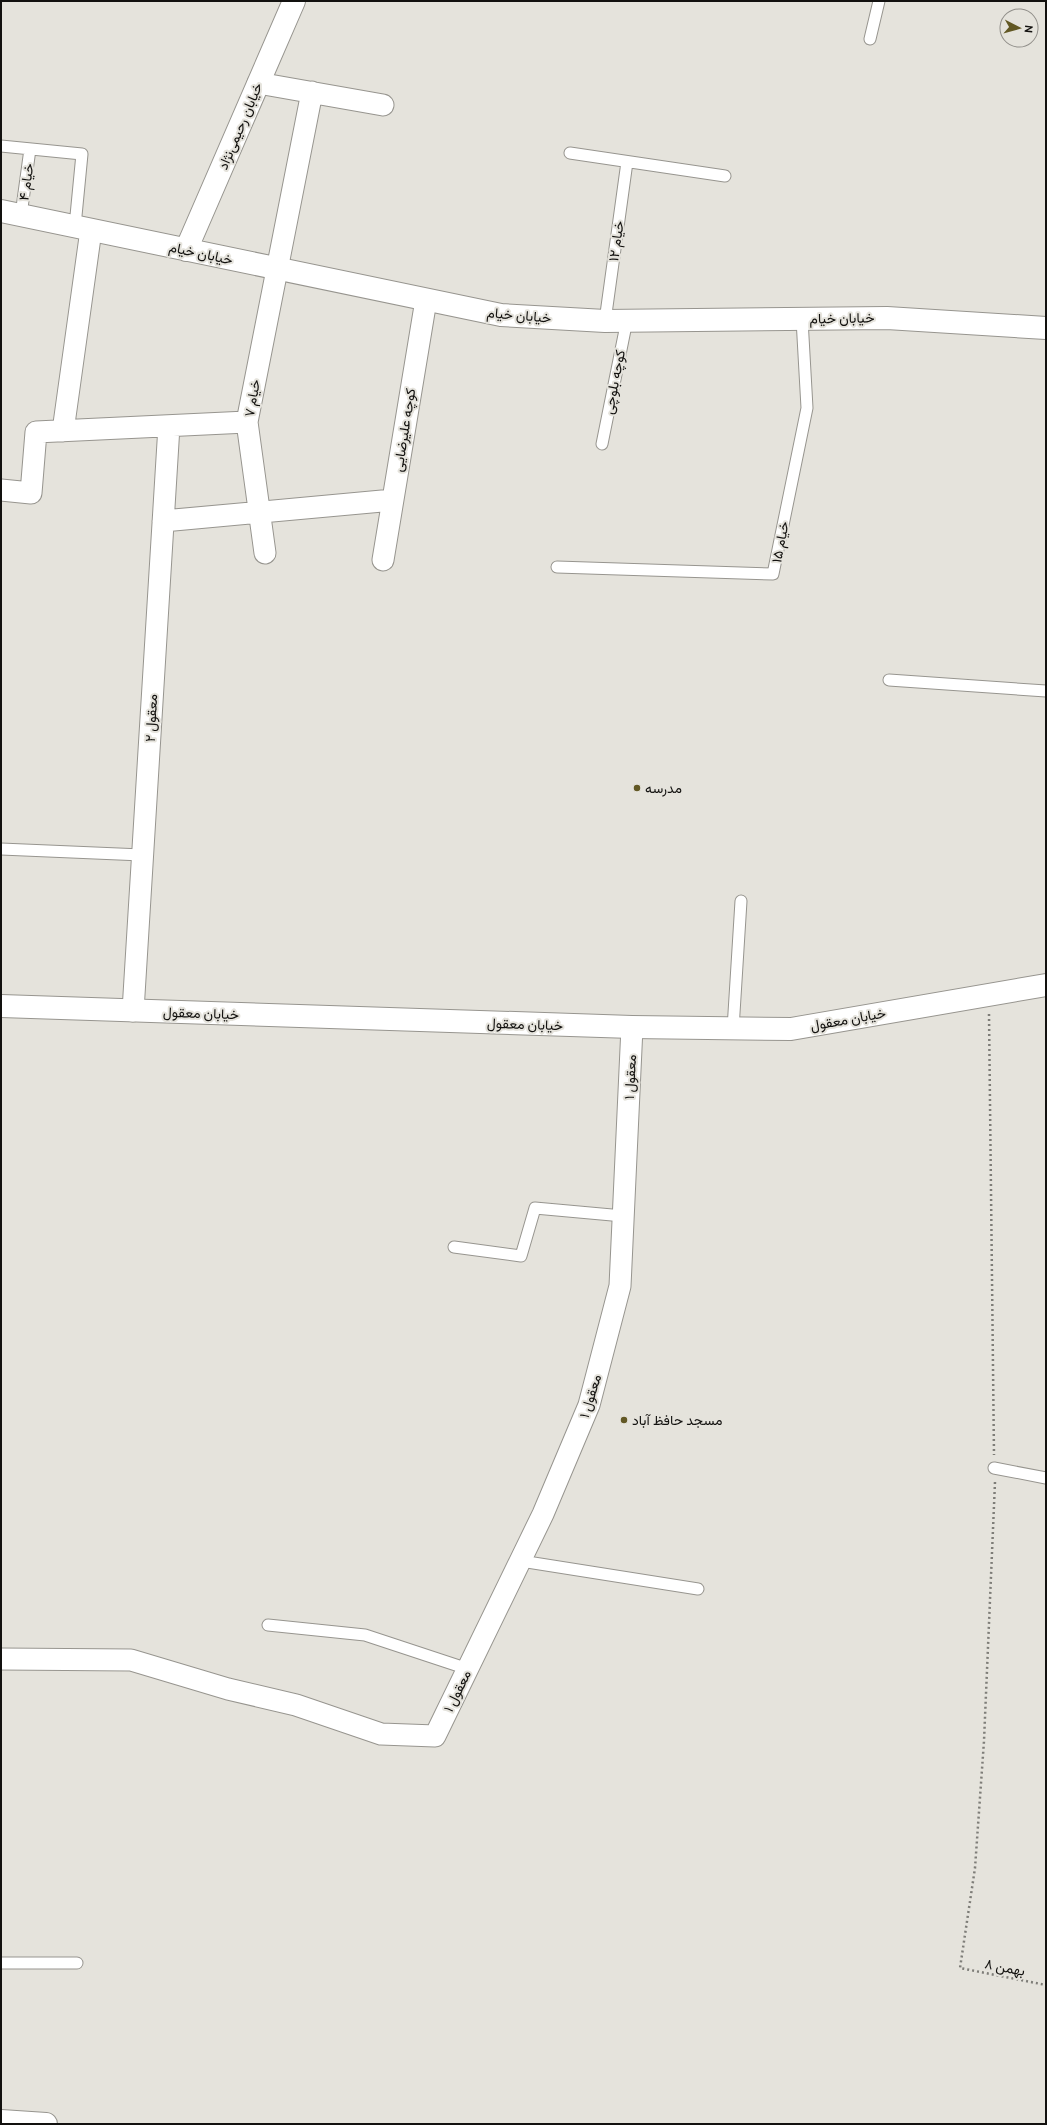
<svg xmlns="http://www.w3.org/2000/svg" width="1047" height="2125" font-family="Cabin,Vazirmatn,sans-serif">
<rect width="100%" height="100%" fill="#e5e3dc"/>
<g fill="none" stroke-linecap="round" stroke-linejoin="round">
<g stroke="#97958f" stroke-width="13">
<path id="service" d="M870 39 879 1
M1 146 82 154 75 226
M570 153 725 176
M21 215 30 149
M605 321 627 162
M602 444 627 320
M557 567 773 574 807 408 802 319
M889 680 1046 691
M1 849 142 855
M733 1029 741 901
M454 1247 521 1256 535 1208 623 1216
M994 1468 1046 1478
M521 1561 698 1589
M268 1625 365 1635 468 1669
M1 1963H77"/>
</g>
<g stroke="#97958f" stroke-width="23">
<path id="minor" d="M258 83 383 105
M63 431 91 230
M1 490 31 493 36 432 247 422
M163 521 393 500
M265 553 247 422 312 92
M383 560 426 300
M133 1011 169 426
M1 1659 131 1660 228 1689 296 1705 381 1734 435 1736 543 1514 589 1405 620 1286 632 1027"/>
</g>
<g stroke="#97958f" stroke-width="24">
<path id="tertiary" d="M1 211 501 315 605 321 887 318 1046 328
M186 250 294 1
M1 1006 632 1027 791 1029 1046 985
M1 2121 46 2124"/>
</g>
<path stroke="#7e7d78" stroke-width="2.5" stroke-dasharray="2 3" stroke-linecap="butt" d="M989 1014 994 1455
M995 1482 984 1741 975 1868 960 1968 1046 1985"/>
<use href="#service" stroke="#fff" stroke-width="11"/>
<use href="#minor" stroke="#fff" stroke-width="21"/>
<use href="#tertiary" stroke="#fff" stroke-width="22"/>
</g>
<g fill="#625824" stroke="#e5e3dc" stroke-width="1.5">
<circle cx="637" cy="788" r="4"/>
<circle cx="624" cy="1420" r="4"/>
</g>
<g text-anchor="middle" stroke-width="4" stroke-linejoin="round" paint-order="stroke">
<g font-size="14" fill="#12110f" stroke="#e5e3dc">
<text transform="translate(240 126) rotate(-67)" y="5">خیابان رحیمی‌نژاد</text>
<text transform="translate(26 182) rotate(-82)" y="5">خیام ۴</text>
<text transform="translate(616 241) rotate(-82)" y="5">خیام ۱۲</text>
<text transform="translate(201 253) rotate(12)" y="5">خیابان خیام</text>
<text transform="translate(519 315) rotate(5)" y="5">خیابان خیام</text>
<text transform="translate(842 318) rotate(-1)" y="5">خیابان خیام</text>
<text transform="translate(614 382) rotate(-79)" y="5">کوچه بلوچی</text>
<text transform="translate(252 398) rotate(-80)" y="5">خیام ۷</text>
<text transform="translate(404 430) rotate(-81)" y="5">کوچه علیرضایی</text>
<text transform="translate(780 542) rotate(-79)" y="5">خیام ۱۵</text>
<text transform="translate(151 718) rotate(-87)" y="5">معقول ۲</text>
<text transform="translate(201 1013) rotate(2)" y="5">خیابان معقول</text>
<text transform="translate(848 1019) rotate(-10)" y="5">خیابان معقول</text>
<text transform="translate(525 1024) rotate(2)" y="5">خیابان معقول</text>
<text transform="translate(630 1077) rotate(-87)" y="5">معقول ۱</text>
<text transform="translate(590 1396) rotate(-73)" y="5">معقول ۱</text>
<text transform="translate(457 1691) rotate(-64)" y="5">معقول ۱</text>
<text transform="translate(1005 1967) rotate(11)" y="5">بهمن ۸</text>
</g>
<g font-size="14" fill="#12110f" stroke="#e5e3dc" text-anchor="start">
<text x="645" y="793">مدرسه</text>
<text x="632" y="1425">مسجد حافظ آباد</text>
</g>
</g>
<rect width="1047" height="2125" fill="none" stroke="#12110f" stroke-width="4"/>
<g transform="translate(1019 28) rotate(96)"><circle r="19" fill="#e5e3dc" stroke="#918f8a"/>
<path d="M0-3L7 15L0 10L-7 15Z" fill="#625824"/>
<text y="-6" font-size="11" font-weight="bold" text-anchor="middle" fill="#12110f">N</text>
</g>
</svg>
